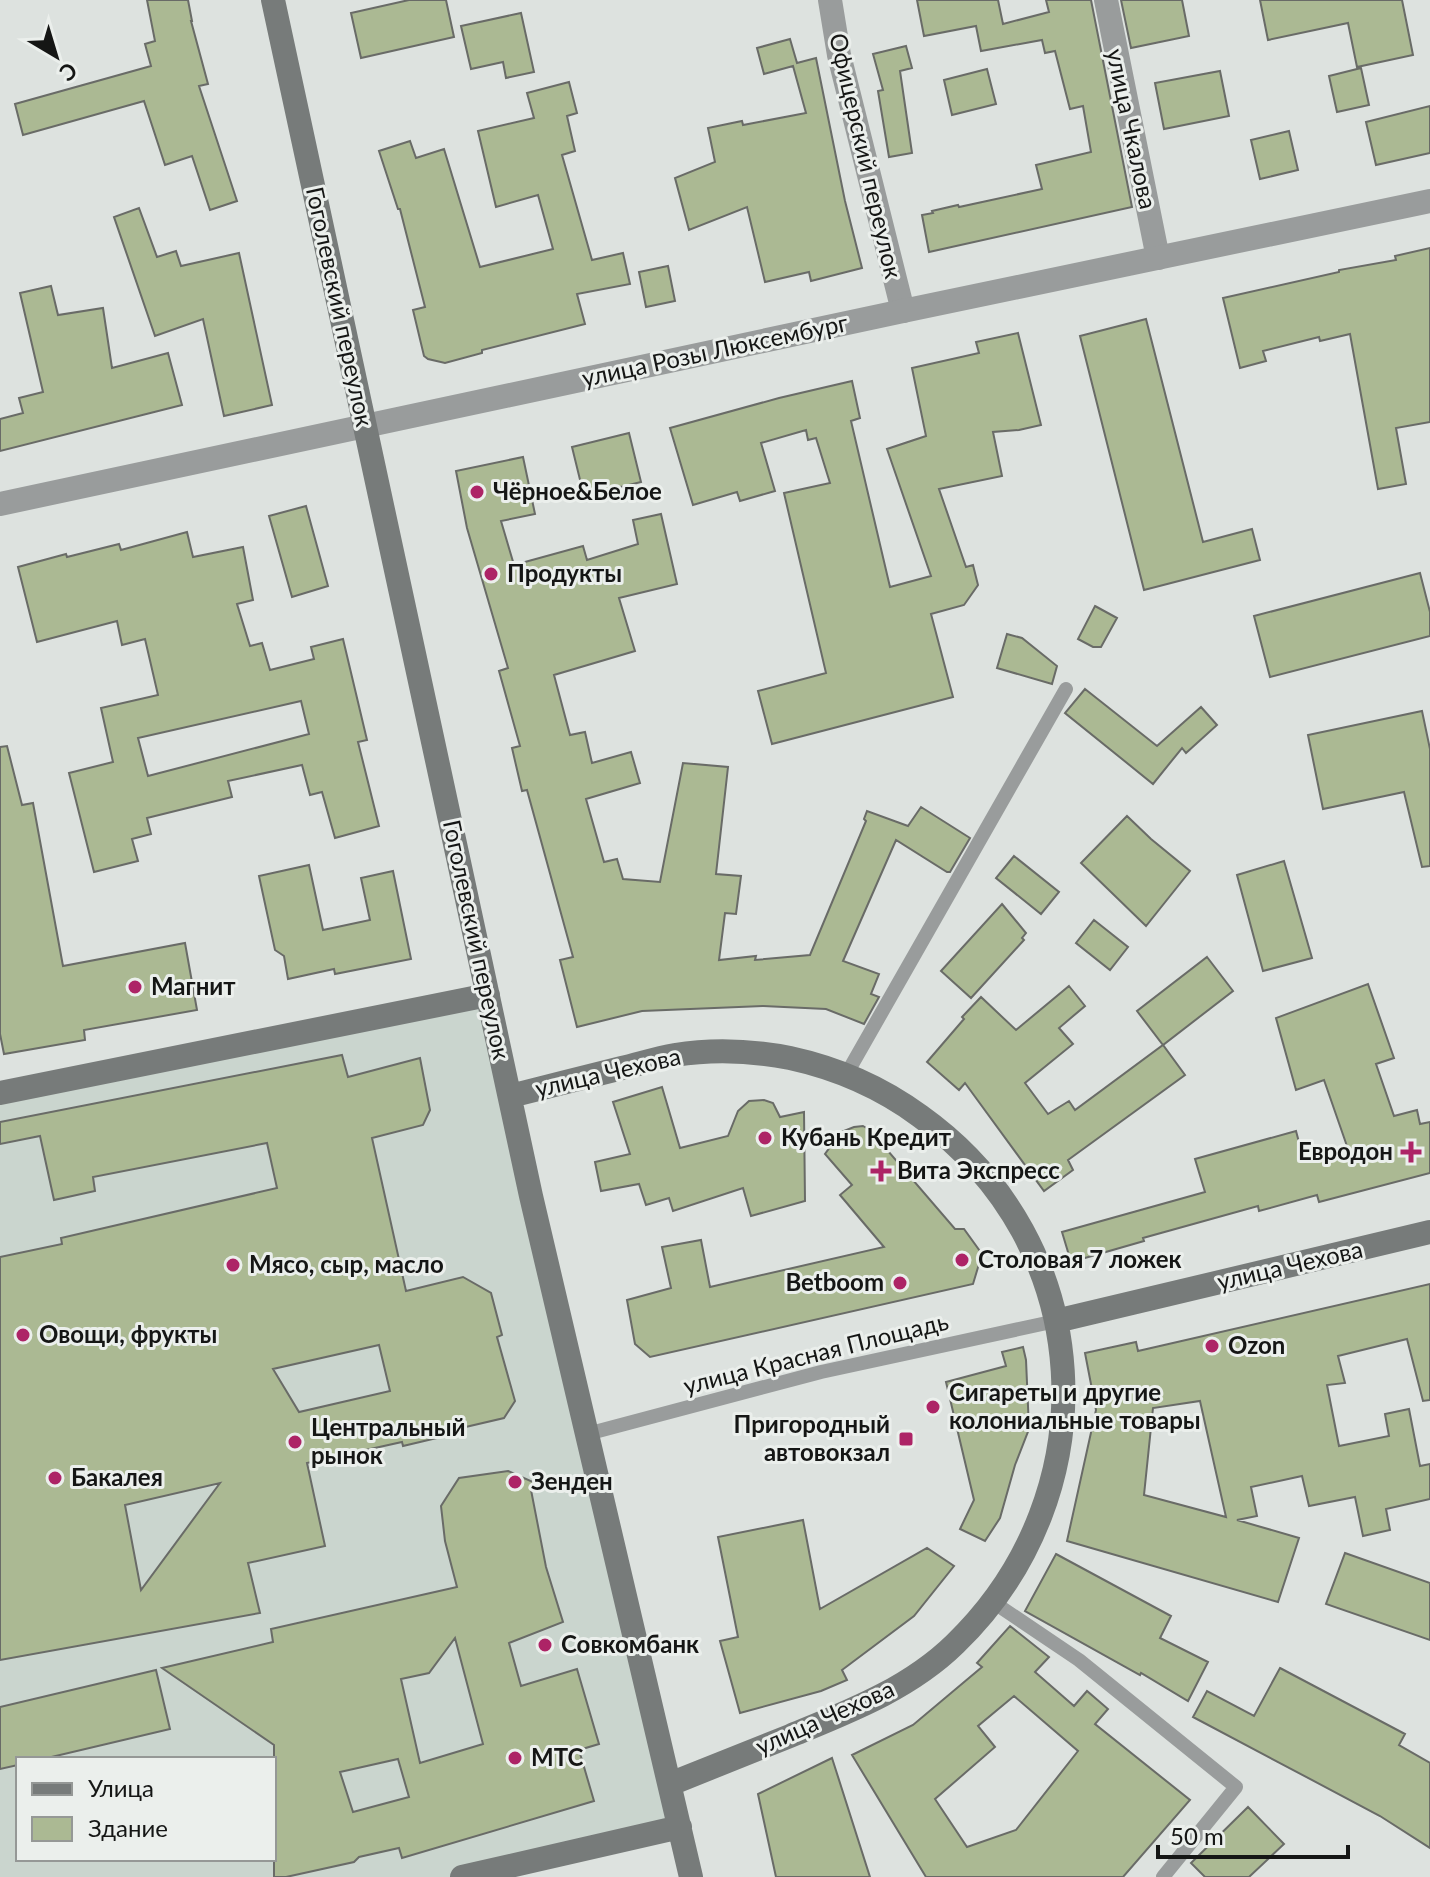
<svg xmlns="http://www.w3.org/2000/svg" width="1430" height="1877" font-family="Lato,sans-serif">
<rect width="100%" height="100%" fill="#dde2df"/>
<path fill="#cad5ce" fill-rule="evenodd" d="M488 995 680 1827 462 1877H0V1093ZM18 1759H274V1859H18Z"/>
<path fill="#abb993" stroke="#696b67" stroke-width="2" fill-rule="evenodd" d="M147 0H188L192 21H191L208 84 199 86 237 201 210 210 192 156 165 165 144 101 23 135 15 104 151 66 145 44 155 41Z
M409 0H446L454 37 361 58 351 13Z
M917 0H998L1003 24 1049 12 1046 0H1091L1132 207 929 252 922 215 933 213 932 211 958 205 959 207 1042 189 1036 165 1091 152 1083 106 1070 109 1055 51 1045 53 1042 40 981 51 976 26 924 36Z
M1121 0H1182L1189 36 1131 48Z
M1260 0H1402L1413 55 1357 67 1348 23 1268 40Z
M521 13 534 72 506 78 503 62 471 69 461 26Z
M790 39 797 63 816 58 845 201 862 268 811 281 809 272 765 282 747 207 689 230 675 178 715 162 708 128 742 121 743 125 806 113 793 66 764 74 757 48Z
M906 46 912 68 900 71 912 153 889 157 878 91 883 90 873 54Z
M1361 68 1369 105 1337 112 1329 76Z
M987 69 996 104 952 115 944 80Z
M1220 71 1229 116 1164 129 1155 83Z
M569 82 577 113 567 116 575 151 562 155 592 260 623 253 630 284 577 294 585 324 482 350V353L445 363 428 359 424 356 413 310 425 307 400 209H398L379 151 410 141 416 158 444 149 480 267 553 249 538 195 496 207 478 131 534 118 527 93Z
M1430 106V153L1376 165 1366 122Z
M1289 131 1298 170 1260 179 1251 140Z
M139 208 157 257 176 251 181 266 239 253 272 405 224 416 203 319 155 336 114 217Z
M1430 248V422L1396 428 1406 484 1378 489 1350 334 1320 341 1319 337 1263 351 1266 361 1240 368 1223 298 1339 272V270L1396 260 1395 256Z
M668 266 675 301 646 307 639 272Z
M51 286 58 315 103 308 112 368 168 353 182 405 0 451V419L23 413 19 398 43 392 20 293Z
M1146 319 1203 542 1252 529 1260 560 1144 590 1080 336Z
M1018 333 1041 425 1019 430 993 432 1002 476 939 489 966 567 973 565 978 585 964 605 931 614 953 697 772 744 758 691 826 673 784 493 830 483 816 438 808 440 806 430 761 443 775 491 740 501 737 492 693 505 670 428 779 398 852 381 860 418 851 421 890 587 931 576 887 449 926 436 912 368 979 353 976 342Z
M629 433 641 482 584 496 572 447Z
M523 457 535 514 501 521 514 565 583 546 587 560 638 544 633 520 661 514 677 584 619 598 635 651 554 675 570 735 585 732 592 763 631 752 640 783 586 799 604 862 617 859 623 879 660 882 683 763 728 767 716 874 741 876 736 914 725 913 719 960 756 956 755 960 810 955 866 821 864 819 867 811 908 826 921 807 970 838 950 872H947L896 840 843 961 879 974 871 994 879 997 864 1024 826 1009 763 1006 642 1011 577 1027 560 960 573 957 527 790 522 791 512 748 520 746 499 671 508 668 467 528 456 471Z
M306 506 328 586 292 597 269 516Z
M187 532 193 557 243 547 253 600 237 604 250 646 262 643 270 670 314 659 311 647 343 639 367 740 358 742 379 826 335 838 322 792 310 795 302 765 228 781 232 797 147 818 151 834 132 839 138 861 94 872 69 773 113 762 101 708 158 695 145 639 122 645 117 621 37 642 18 567 66 554 67 557 119 544 121 550ZM301 701 309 734 148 776 138 738Z
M1420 573 1430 612V636L1270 677 1254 616Z
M1095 606 1117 618 1101 647H1093L1078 639Z
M1007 634 1022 638 1057 666 1052 684 997 668Z
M1085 689 1157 746 1201 707 1217 725 1186 753 1182 748 1153 784 1065 713Z
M1422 711 1430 749V866L1422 867 1404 792 1323 809 1308 735Z
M7 746 22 805 33 803 63 966 185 943 197 1010 84 1030 85 1040 4 1054 0 1034V747Z
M1127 816 1151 839 1190 871 1146 926 1081 863Z
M1014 856 1059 892 1041 914 996 878Z
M1284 861 1312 958 1263 971 1237 875Z
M309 865 323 930 370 920 361 878 393 871 411 959 335 974 334 969 288 979 284 956 275 950 259 876Z
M1002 904 1026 933 1022 938 1024 940 971 998 941 971Z
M1094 920 1128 947 1110 970 1076 943Z
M1207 957 1233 991 1163 1045 1137 1011Z
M1368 984 1394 1058 1376 1064 1394 1116 1417 1110 1420 1124 1430 1122V1173L1319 1202 1317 1195 1259 1211 1258 1206 1143 1238 1144 1241 1071 1262 1062 1232 1205 1192 1195 1159 1296 1131 1304 1161 1348 1149 1324 1080 1296 1090 1276 1018Z
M1069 986 1085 1006 1059 1028 1073 1044 1025 1083 1048 1114 1069 1101 1075 1110 1163 1045 1185 1075 1068 1160 1073 1170 1044 1191 965 1083 959 1090 927 1062 964 1019 962 1017 981 997 1016 1030Z
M342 1055 348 1077 420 1058 430 1110 423 1125 372 1138 406 1291 463 1277 491 1293 502 1335 497 1337 515 1401 504 1418 457 1429 458 1433 403 1446 402 1442 307 1463 325 1546 248 1563 260 1613 0 1660V1257L62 1244 61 1238 277 1188 267 1143 93 1177 95 1191 54 1200 40 1136 0 1144V1122ZM379 1345 390 1391 299 1412 273 1369ZM220 1483 141 1590 125 1505Z
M662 1087 680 1148 728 1136 738 1111 749 1101 764 1100 773 1103 780 1117 804 1112 805 1201 751 1216 743 1188 673 1211 669 1198 646 1205 639 1184 601 1191 595 1162 630 1154 613 1102Z
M863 1126 870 1130 955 1229H964L982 1254 973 1284 650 1357 635 1344 627 1300 671 1288 662 1247 701 1240 710 1287 884 1247 840 1195 852 1185 825 1154 841 1132 854 1127Z
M1430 1284V1400L1423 1401 1407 1339 1338 1356 1345 1383 1327 1385 1339 1446 1389 1436 1385 1414 1409 1409 1420 1466 1430 1464V1499L1386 1509 1390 1530 1363 1536 1355 1497 1309 1506 1302 1476 1251 1487 1257 1516 1237 1520 1299 1538 1278 1602 1067 1541 1096 1410 1085 1353 1136 1342 1138 1351ZM1200 1401 1226 1517 1144 1495 1153 1408Z
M1023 1347 1026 1360 1029 1429 1015 1465 1000 1518 985 1541 960 1529 974 1500 946 1382 1006 1366 1002 1352Z
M508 1471 533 1482 531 1490 546 1567 563 1622 509 1643 521 1686 577 1669 599 1744 579 1750 594 1801 402 1858 399 1848 359 1857 354 1862 286 1877H274V1745L162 1668 273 1642 271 1629 457 1587 445 1541 441 1506 459 1478ZM455 1638 483 1744 420 1763 401 1679 429 1673ZM398 1759 409 1797 353 1812 340 1772Z
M803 1520 820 1609 927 1548 954 1566 914 1616 842 1670 847 1680 821 1691 740 1713 720 1641 738 1637 718 1537Z
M1345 1553 1430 1583V1640L1326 1604Z
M1056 1554 1171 1616 1160 1638 1208 1662 1188 1701 1141 1673 1140 1675 1025 1611Z
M1010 1626 1049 1657 1035 1672 1074 1706 1087 1691 1108 1709 1095 1724 1190 1800 1123 1877H926L852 1755 913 1725 982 1667 977 1663ZM1014 1696 1078 1751 1016 1830 967 1847 935 1799 995 1747 978 1726Z
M1280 1668 1405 1734 1399 1745 1430 1763V1848L1380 1816 1193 1717 1207 1691 1254 1716Z
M156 1670 170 1729 43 1759H18V1765L0 1769V1707Z
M832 1758 870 1877H776L758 1794Z
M1248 1807 1284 1844 1249 1877H1205L1191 1863Z"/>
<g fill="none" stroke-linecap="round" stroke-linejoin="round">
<path stroke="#999c9c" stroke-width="14" d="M846 1075 1066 689
M587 1434 821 1372 1056 1321
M993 1602 1079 1660 1236 1787 1163 1877"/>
<path stroke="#999c9c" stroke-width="24" d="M830 0 839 55 903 311
M1106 0 1158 258"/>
<path stroke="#999c9c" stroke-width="24" d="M0 504 903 311 1430 201"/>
<path stroke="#777b7a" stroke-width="24" d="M273 0 531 1196 691 1877
M0 1093 488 995
M510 1096C547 1087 585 1077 622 1068 639 1064 657 1058 675 1055 712 1049 754 1051 790 1058 836 1068 882 1088 920 1116 1098 1243 1111 1493 955 1644 909 1689 848 1712 790 1736 750 1752 710 1768 670 1784
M1056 1321 1430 1232
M462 1877 680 1827"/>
</g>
<g fill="#ad2466" stroke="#ebefec" stroke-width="3">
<circle cx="477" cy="492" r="8"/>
<circle cx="491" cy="574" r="8"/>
<circle cx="135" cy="987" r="8"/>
<circle cx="765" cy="1138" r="8"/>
<path d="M1407 1140h8v8h8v8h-8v8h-8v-8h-8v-8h8z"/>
<path d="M877 1159h8v8h8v8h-8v8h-8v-8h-8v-8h8z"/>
<circle cx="962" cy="1260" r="8"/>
<circle cx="233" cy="1265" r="8"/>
<circle cx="900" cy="1283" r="8"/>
<circle cx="23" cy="1335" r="8"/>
<circle cx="1212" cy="1346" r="8"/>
<circle cx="933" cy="1407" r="8"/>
<rect x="898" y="1431" width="16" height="16" rx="4"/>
<circle cx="295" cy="1442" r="8"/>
<circle cx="55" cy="1478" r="8"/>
<circle cx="515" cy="1482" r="8"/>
<circle cx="545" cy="1645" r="8"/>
<circle cx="515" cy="1758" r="8"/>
</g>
<g text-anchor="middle" stroke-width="6" stroke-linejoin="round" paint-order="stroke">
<g font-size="24" fill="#151615" stroke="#ebefec">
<text transform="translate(1131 129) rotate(78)" y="8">улица Чкалова</text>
<text transform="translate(865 156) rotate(77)" y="8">Офицерский переулок</text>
<text transform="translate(339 307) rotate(78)" y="8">Гоголевский переулок</text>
<text transform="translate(715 351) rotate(-12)" y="8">улица Розы Люксембург</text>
<text transform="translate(476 940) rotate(78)" y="8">Гоголевский переулок</text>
<text transform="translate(608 1073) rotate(-13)" y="8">улица Чехова</text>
<text transform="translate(1290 1266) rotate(-13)" y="8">улица Чехова</text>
<text transform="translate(816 1354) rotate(-14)" y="8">улица Красная Площадь</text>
<text transform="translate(825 1718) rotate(-24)" y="8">улица Чехова</text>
</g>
<g font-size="24" font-weight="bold" fill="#151615" stroke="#ebefec" text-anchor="start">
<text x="493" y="500">Чёрное&amp;Белое</text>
<text x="507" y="582">Продукты</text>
<text x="151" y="995">Магнит</text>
<text x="781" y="1146">Кубань Кредит</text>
<text x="1393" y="1160" text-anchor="end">Евродон</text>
<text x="897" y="1179">Вита Экспресс</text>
<text x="978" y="1268">Столовая 7 ложек</text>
<text x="249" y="1273">Мясо, сыр, масло</text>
<text x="884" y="1291" text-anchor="end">Betboom</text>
<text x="39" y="1343">Овощи, фрукты</text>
<text x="1228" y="1354">Ozon</text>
<text x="949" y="1401">Сигареты и другие<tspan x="949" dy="28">колониальные товары</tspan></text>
<text x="890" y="1433" text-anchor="end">Пригородный<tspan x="890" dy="28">автовокзал</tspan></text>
<text x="311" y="1436">Центральный<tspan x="311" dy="28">рынок</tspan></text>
<text x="71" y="1486">Бакалея</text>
<text x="531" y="1490">Зенден</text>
<text x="561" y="1653">Совкомбанк</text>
<text x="531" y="1766">МТС</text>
</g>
</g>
<rect x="16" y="1757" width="260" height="104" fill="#ebefec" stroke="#959896" stroke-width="2"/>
<rect x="32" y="1783" width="40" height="12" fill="#777b7a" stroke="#959896" stroke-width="2"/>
<text x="88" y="1797" font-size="24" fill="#151615">Улица</text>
<rect x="32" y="1817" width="40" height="24" fill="#abb993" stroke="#959896" stroke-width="2"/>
<text x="88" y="1837" font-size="24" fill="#151615">Здание</text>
<g transform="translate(56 56) rotate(142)" stroke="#ebefec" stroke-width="6" paint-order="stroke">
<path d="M0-6L14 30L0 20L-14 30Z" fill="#151615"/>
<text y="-12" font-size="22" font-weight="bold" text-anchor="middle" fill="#151615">С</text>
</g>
<path d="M1158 1845v12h190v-12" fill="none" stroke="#151615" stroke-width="4"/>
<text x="1170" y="1845" font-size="24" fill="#151615" stroke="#ebefec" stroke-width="6" paint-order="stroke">50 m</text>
</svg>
